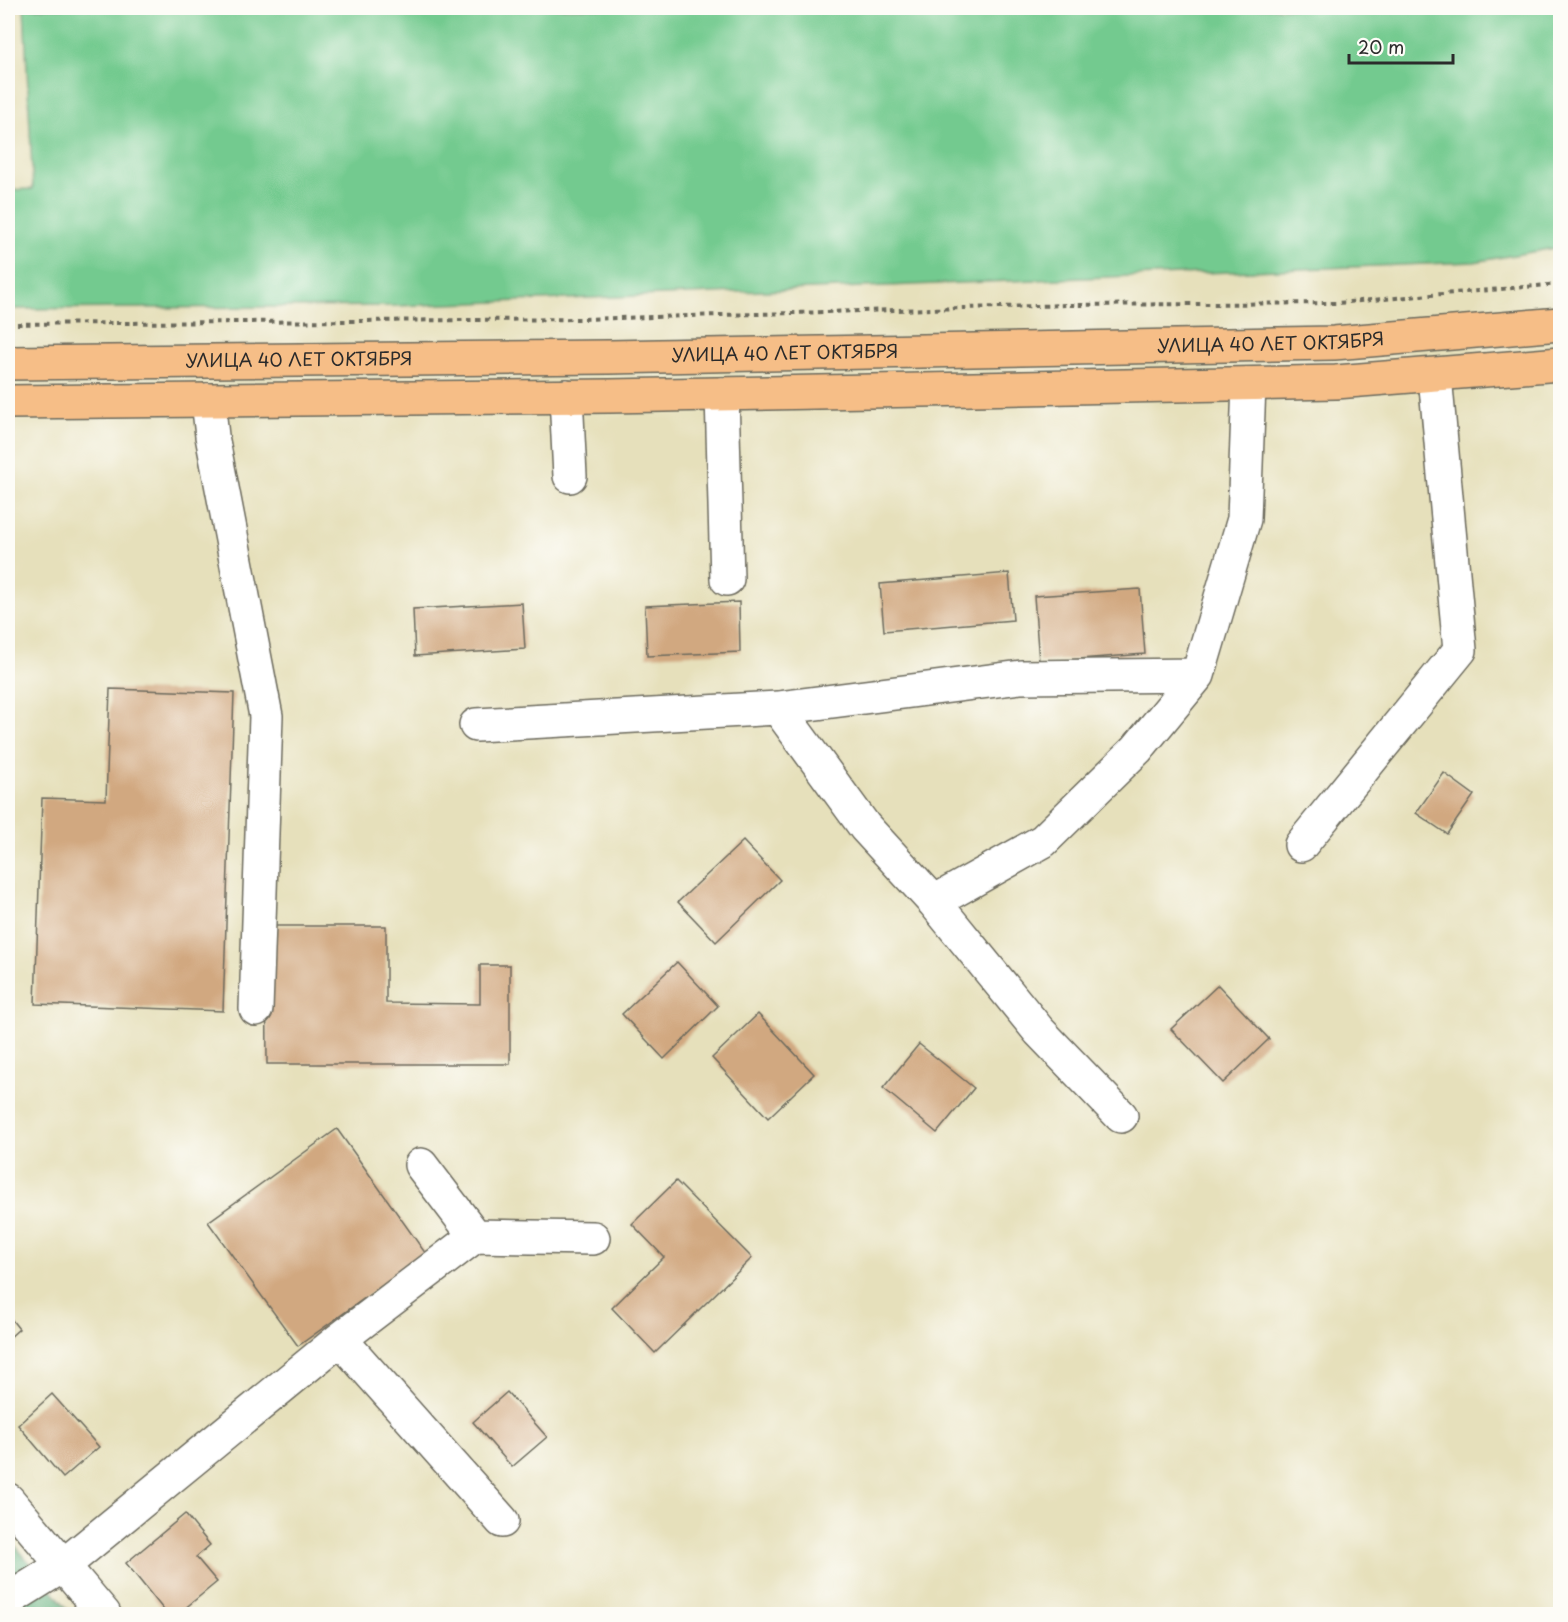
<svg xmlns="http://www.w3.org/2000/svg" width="1568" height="1622" font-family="'Playpen Sans',sans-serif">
<rect width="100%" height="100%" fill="#fdfcf7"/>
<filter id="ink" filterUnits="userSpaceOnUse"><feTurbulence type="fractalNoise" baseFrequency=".0167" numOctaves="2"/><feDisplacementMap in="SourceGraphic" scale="12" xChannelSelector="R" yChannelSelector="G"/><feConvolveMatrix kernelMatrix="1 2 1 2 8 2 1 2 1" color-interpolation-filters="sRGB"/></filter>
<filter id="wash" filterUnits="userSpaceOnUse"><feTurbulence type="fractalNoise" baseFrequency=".008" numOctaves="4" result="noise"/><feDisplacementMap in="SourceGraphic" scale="24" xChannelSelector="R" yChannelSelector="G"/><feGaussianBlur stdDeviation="1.35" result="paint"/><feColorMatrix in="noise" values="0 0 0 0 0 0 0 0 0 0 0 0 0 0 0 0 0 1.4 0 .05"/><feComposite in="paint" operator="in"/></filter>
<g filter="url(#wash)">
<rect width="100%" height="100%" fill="#e6e0bb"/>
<path fill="#73ca8f" stroke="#4f7a5d" stroke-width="1.5" d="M24 8H1560V247L1474 262 396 306 8 309V190L33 189Z"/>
<path fill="#5eae7a" stroke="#446c52" stroke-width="1.5" d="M8 1537 72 1614H8Z"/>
<g id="blocks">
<path fill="#d1a880" d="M1009 573 1013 620 884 631 880 584Z
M1140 589 1145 654 1039 662 1034 596Z
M739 602 740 652 647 656 645 606Z
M522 603 525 649 415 656 413 609Z
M110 689 234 693 223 1011 35 1004 42 798 106 800Z
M1444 773 1474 795 1447 834 1416 813Z
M743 841 780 880 716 942 678 902Z
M266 926H386V1003L480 1004V965H510V1064H267Z
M677 962 718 1006 664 1059 622 1014Z
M1218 985 1269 1039 1223 1083 1171 1029Z
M758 1014 814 1074 768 1118 712 1058Z
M919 1044 974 1088 937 1133 883 1088Z
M337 1129 426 1254 298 1346 208 1222Z
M676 1181 752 1258 655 1353 612 1308 664 1257 632 1224Z
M8 1315 19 1329 8 1339Z
M507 1392 547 1437 512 1467 473 1422Z
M52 1394 99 1447 63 1478 18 1425Z
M185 1514 210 1545 196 1557 217 1582 178 1614H167L126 1563Z"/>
</g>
</g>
<g filter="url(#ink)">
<use href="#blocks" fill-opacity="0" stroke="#6c6a5d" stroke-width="1.5"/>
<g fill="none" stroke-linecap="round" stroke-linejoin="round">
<g stroke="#6c6a5d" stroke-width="36">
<path id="minor" d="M722 394 727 579
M566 396 570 476
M208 400 212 436 266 716 256 1009
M778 708 865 827 934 902
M476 725 778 708 1021 677 1198 675
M1301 845 1460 650 1435 376
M1121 1116 1039 1031 934 902 1043 841 1137 749 1198 675 1244 519 1249 384
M475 1236 593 1238
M340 1339 502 1521
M8 1500 104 1614
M8 1600 64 1565 340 1339 475 1236 421 1165"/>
</g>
<g stroke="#6c6a5d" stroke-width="36">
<g id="major">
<path id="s1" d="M8 363 609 357 1334 343 1560 324"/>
<path d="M8 402 610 396 1336 382 1560 364"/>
</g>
</g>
<path stroke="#6c6a5d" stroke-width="4" stroke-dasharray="4.5 4.5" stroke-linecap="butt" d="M8 324 584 319 1069 305 1337 303 1560 284"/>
<use href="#minor" stroke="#fff" stroke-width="33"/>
<use href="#major" stroke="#f6be87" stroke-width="33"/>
</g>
</g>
<g text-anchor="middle" stroke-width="4.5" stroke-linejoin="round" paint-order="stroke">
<g font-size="18" fill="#2b2b2b" stroke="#fdfcf7">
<text dy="6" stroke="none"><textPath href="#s1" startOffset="1263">УЛИЦА 40 ЛЕТ ОКТЯБРЯ</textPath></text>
<text dy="6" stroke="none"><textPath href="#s1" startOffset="777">УЛИЦА 40 ЛЕТ ОКТЯБРЯ</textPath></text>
<text dy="6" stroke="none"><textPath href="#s1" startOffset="291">УЛИЦА 40 ЛЕТ ОКТЯБРЯ</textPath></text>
</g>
</g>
<rect width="1568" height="1622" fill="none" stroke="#fdfcf7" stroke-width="30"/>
<path d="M1349 54v9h104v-9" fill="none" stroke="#2b2b2b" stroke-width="3"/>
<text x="1358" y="54" font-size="18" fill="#2b2b2b" stroke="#fdfcf7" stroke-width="4.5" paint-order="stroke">20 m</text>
</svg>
